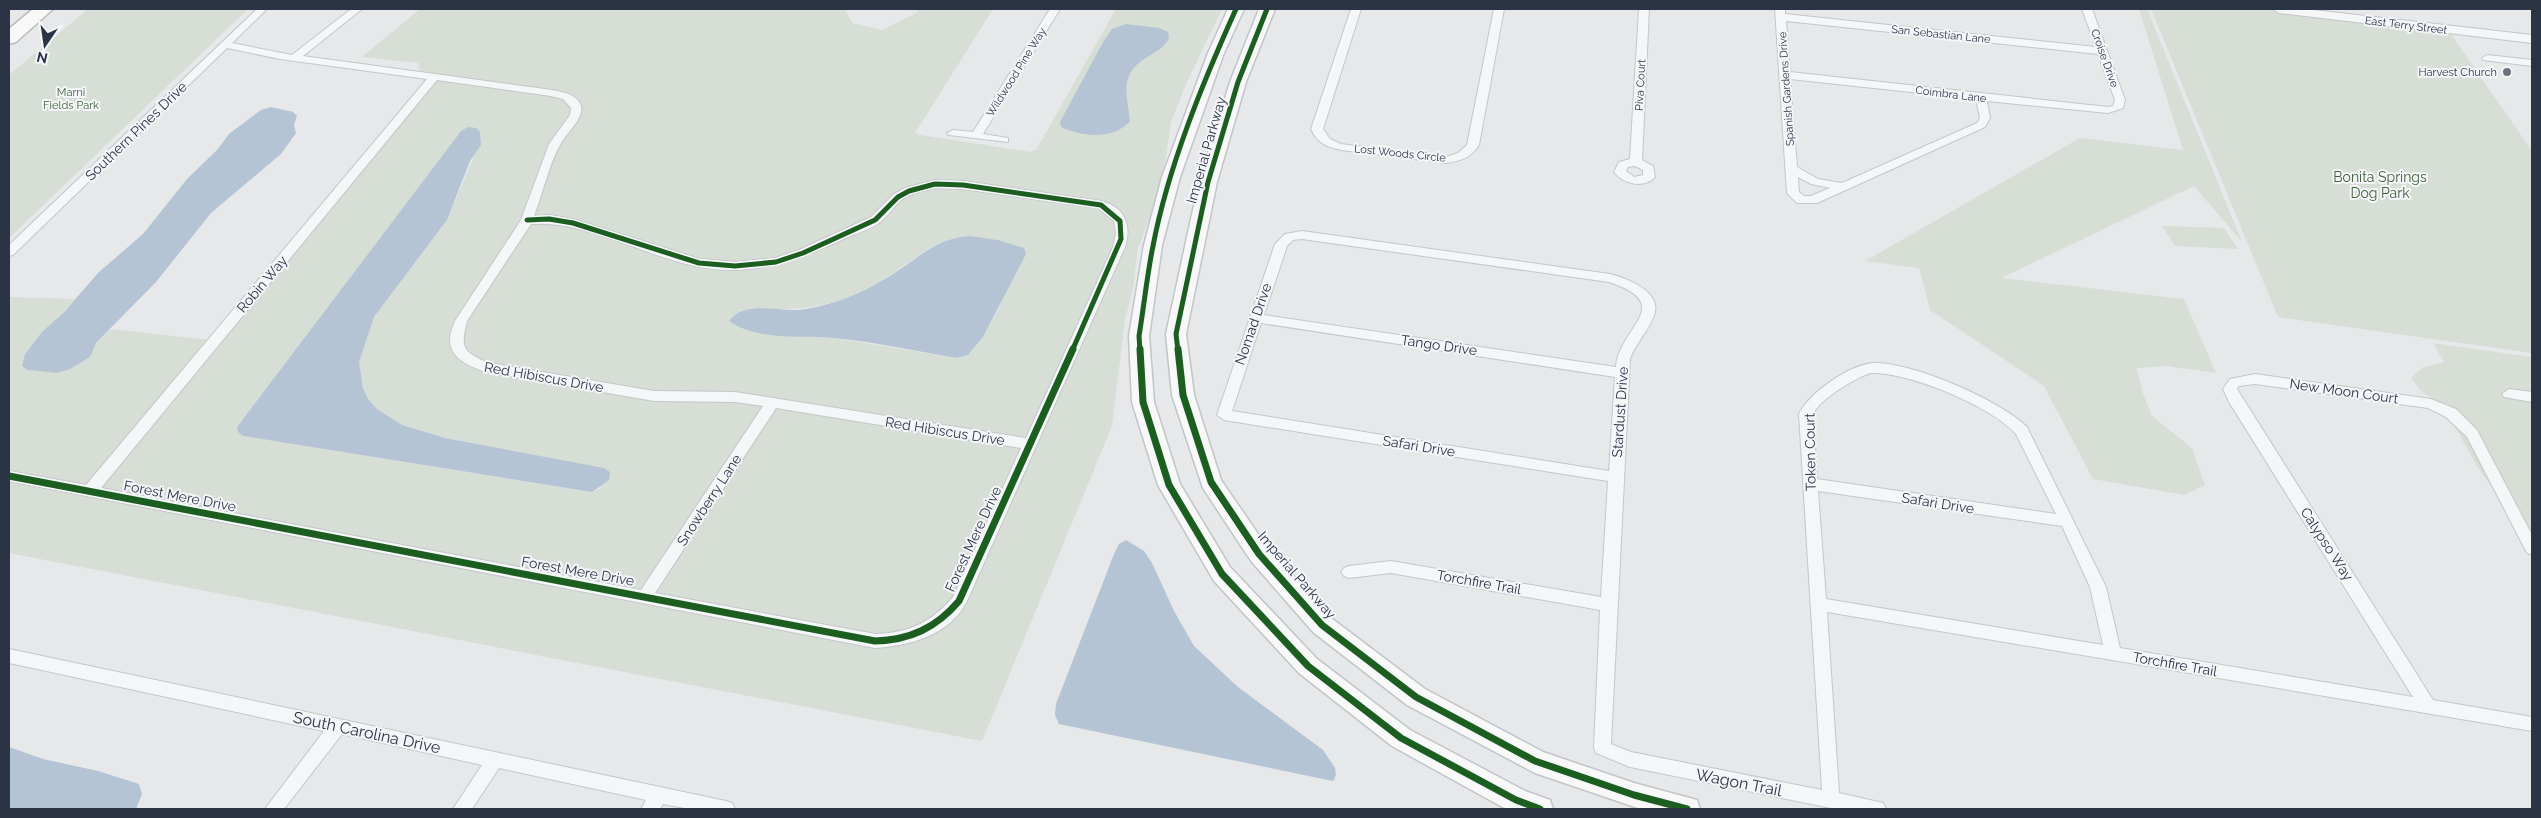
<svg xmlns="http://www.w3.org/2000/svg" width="2541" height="818" font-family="Raleway,sans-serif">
<rect width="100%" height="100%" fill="#e6e8ea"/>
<path fill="#d6ded6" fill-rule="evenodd" d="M88 9H248L9 238V75Z
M420 9H845L852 23 882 30 918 12V9H993L915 133 920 135 1031 152 1036 150 1116 9H1222L1186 84 1171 122 1165 163 1149 220 1138 248 1133 288 1125 319 1112 426 982 741 9 553V297L75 299C58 317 40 334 25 354L28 370 57 373 80 363 90 357 96 343 111 329 210 340 425 88 418 63 362 57ZM468 127 474 156 447 220 374 317 359 362 363 388 368 399 377 409 402 425 445 438 515 452 602 488 592 492 243 436 237 427 461 131ZM970 236 998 240 1024 248 998 310 983 337 968 355 956 358 835 338 794 336 743 329 753 309C792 311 830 308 866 290 901 272 929 239 970 236Z
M2139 9H2147L2242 242 2194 186 2001 278 2184 299 2216 373 2168 366 2137 368 2142 391 2152 416 2192 448 2205 485 2184 495 2093 479 2044 386 1930 310 1919 268 1865 261 2080 138 2183 150Z
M2151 9H2279L2448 30 2532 151V353L2278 317Z
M2162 226 2224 228 2238 249 2175 246Z
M2433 343 2532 357V538L2480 471 2443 406 2421 391 2411 378 2422 368 2444 362Z"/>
<path fill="#b4c4d5" d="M1126 24 1159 28 1168 32 1169 38C1165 47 1157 51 1149 56 1118 74 1127 92 1130 121 1114 140 1082 137 1061 127L1060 122 1103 42 1112 29Z
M271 107 293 112 297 116 294 125 296 133 281 154 211 213 156 282 96 343 90 357 70 369 57 373 28 370 22 366 25 354 42 332 64 312 99 272 143 234 187 179 217 150 229 134 261 110Z
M468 127 476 128 480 132 481 145 470 161 447 220 374 317 359 362 363 388 368 399 377 409 402 425 445 438 604 468 610 472 609 480 592 492 243 436 238 432 237 427 461 131Z
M970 236 998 240 1024 248 1026 254 983 337 968 355 956 358C916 351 875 342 834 338 801 335 757 341 729 321 744 301 776 311 797 310 811 309 825 305 838 301 859 294 878 284 896 272 922 255 938 238 970 236Z
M1126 540 1144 551 1152 563 1174 611 1194 646 1238 687 1323 750 1335 768 1336 775 1333 781 1059 724 1055 715 1056 704 1114 554 1119 544Z
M9 747 43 759 98 771 139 784 142 794 136 809H9Z"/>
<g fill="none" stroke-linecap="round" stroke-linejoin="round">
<g stroke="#c4c6c8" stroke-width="2">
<path id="minor" d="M257 9H267L232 43 292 55 351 9H362L303 56 552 90C563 92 577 94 581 106 584 118 567 133 561 143 549 164 543 193 534 216L549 215 573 219 700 259 735 262 775 258 799 250 871 217 894 194 905 188 935 180 963 181 1101 201C1125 207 1132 225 1125 247L967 601C950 635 910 646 875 648L9 481V471L86 485 427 79 280 59 227 48 13 255 9 256V245ZM437 80 551 96 563 99 571 108 570 115 549 144 521 220 455 321C453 327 449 334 450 340 450 359 471 367 486 372L654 401 735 402 763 406 641 590 101 488ZM935 188 963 189 1098 208 1114 221 1116 233 1113 247 1026 438 735 392 654 391 489 363C463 352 460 349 467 321L531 224C602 220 665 273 736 270 778 268 811 254 848 237 858 233 870 229 879 223 887 217 893 208 900 201 910 193 923 191 935 188ZM776 408 1021 448 953 597C931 623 908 633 875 634L655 593Z
M1050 9H1060L983 134 1008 138V142L949 135 947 133 953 130 973 132Z
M1351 9H1361L1323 129 1330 139 1341 144 1446 157 1458 153 1467 145 1494 9H1504L1479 145C1471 158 1460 161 1446 163L1341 150C1327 147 1317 143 1311 129Z
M1639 9H1649L1642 160 1653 166 1655 177C1644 189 1623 184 1614 172L1619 162 1630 159ZM1635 166 1643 170V175L1634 177 1626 171 1628 167Z
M1775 9H1785V14L2096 47 2082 9H2092L2125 100 2123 108 2108 113 1987 101 1990 118 1985 127 1817 203H1797L1787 193ZM1786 21 2098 54 2115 100 2113 106 2108 107 1790 72ZM1790 79 1976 99 1980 118 1977 123 1842 183 1818 179 1797 167ZM1798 177 1811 184 1830 188 1811 196H1804L1799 192Z
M2487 55 2532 60V66L2483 60 2482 58Z
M1302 231 1610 274C1629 279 1665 293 1653 318 1647 333 1635 344 1630 359L1611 744 1631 752 1822 790 1799 414C1809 393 1849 365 1873 363 1910 361 2002 401 2027 427L2106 587 2120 648 2413 697 2229 402 2223 389 2230 379 2255 374 2431 399 2456 409 2477 430 2532 535V555L2527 553 2467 437 2446 417 2428 408 2255 384 2239 386 2237 389 2433 700 2532 717V731L1827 612 1839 793 1883 803 1886 809 1831 808 1630 767 1596 753 1594 748 1600 610 1391 573 1349 578 1344 576 1341 572 1344 568 1349 566 1391 561 1601 597 1608 481 1224 420 1217 415 1275 244 1285 234ZM1302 239 1609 282C1678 305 1618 328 1616 367L1264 315 1287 246 1293 240ZM1261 323 1615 377 1609 471 1232 411ZM1871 373C1909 372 1991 406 2016 434L2056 514 1817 479 1813 414C1820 399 1855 378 1871 373ZM1818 491 2062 526 2090 587 2103 645 1826 599Z
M2509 389 2532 392V402L2504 397 2502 394Z
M9 649 726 801 732 803 735 809H690L663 804 660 809H641L646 800 499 768 472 809H453L482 765 342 734 284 809H265L324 731 9 663Z"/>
</g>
<g stroke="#c4c6c8" stroke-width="2">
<path id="tertiary" d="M2273 9H2305L2532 35V43L2279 13Z"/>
</g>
<g stroke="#c2c5c8" stroke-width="3">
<path id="primary" d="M1228 9H1244L1224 53 1180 177 1162 245 1149 336 1154 402 1180 484 1230 567 1317 659 1410 730 1525 791 1550 800 1553 809H1506L1392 746 1299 673 1214 581 1158 485 1132 402 1129 336 1144 245 1162 177 1208 53Z
M1259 9H1275L1246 82 1217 182 1186 334 1194 395 1221 480 1267 547 1331 618 1425 689 1543 752 1634 783 1697 800 1700 809H1641L1535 773 1407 705 1313 632 1251 561 1203 488 1172 395 1166 334 1199 182 1230 82Z"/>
</g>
<g stroke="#b8bbbf" stroke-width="3">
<path id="motorway" d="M33 9H53L16 42 9 44V29Z"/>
</g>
<use href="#minor" fill="#f5f6f7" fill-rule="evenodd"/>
<use href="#tertiary" fill="#f5f6f7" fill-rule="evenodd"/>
<use href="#primary" fill="#f8f8f8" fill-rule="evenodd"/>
<use href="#motorway" fill="#f8f8f8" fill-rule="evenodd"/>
<g stroke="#f4f6f9" stroke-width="8">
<path id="cycleway-far1" d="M527 220 549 219 573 223 699 263 735 266 776 262 803 253 875 220 898 197 909 191 935 184 963 185 1101 205 1120 221 1121 239 1072 351
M1140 351 1139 336C1144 306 1147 275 1153 246 1168 167 1203 82 1236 9
M1178 351 1176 334 1208 182 1238 82 1267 9"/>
</g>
<g stroke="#f4f6f9" stroke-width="10">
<path id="cycleway" d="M1140 349 1143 402 1169 485 1222 574 1308 666 1401 738 1516 800 1540 809
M1178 349 1183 395 1211 482 1259 554 1322 625 1416 697 1535 761 1634 795 1687 809
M9 476 875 641C910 640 936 628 959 601L1073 349"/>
</g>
<use href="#cycleway-far1" stroke="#1b5e20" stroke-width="5"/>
<use href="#cycleway" stroke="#1b5e20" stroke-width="7"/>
</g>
<circle fill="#6c737f" stroke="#f4f6f9" stroke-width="2" cx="2507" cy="72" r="5"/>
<g text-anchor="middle" stroke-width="4" stroke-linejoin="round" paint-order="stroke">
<g font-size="11" fill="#2b3445" stroke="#f4f6f9">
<text transform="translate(2406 25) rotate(7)" y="4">East Terry Street</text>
<text transform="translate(1941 34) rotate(6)" y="4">San Sebastian Lane</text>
<text transform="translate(2105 58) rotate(70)" y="4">Croise Drive</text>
<text transform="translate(1016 72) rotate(-58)" y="4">Wildwood Pine Way</text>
<text transform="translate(1640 85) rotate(-87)" y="4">Piva Court</text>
<text transform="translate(1786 89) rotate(-94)" y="4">Spanish Gardens Drive</text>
<text transform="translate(1951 94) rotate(7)" y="4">Coimbra Lane</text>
<text transform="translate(1400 153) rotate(6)" y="4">Lost Woods Circle</text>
</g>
<g font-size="11" fill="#2b3445" stroke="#f4f6f9" text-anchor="end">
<text x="2497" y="76">Harvest Church</text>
</g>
<g font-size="11" fill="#3f6138" stroke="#f4f6f9">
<text x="71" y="96">Marni<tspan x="71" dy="13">Fields Park</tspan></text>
</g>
<g font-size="14" fill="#2b3445" stroke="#f4f6f9">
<text transform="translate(136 131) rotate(-44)" y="5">Southern Pines Drive</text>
<text transform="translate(1206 150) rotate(-74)" y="5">Imperial Parkway</text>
<text transform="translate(262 284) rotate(-50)" y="5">Robin Way</text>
<text transform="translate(1253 324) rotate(-71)" y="5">Nomad Drive</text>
<text transform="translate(1439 345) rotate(8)" y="5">Tango Drive</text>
<text transform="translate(544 377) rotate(10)" y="5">Red Hibiscus Drive</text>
<text transform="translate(2344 391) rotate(8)" y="5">New Moon Court</text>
<text transform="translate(1620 412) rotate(-86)" y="5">Stardust Drive</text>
<text transform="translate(945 431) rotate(9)" y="5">Red Hibiscus Drive</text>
<text transform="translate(1419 446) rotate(9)" y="5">Safari Drive</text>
<text transform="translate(1810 452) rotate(-91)" y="5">Token Court</text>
<text transform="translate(180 496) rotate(11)" y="5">Forest Mere Drive</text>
<text transform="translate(709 500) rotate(-57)" y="5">Snowberry Lane</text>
<text transform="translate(1938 503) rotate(9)" y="5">Safari Drive</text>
<text transform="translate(973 539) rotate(-65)" y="5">Forest Mere Drive</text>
<text transform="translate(2327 544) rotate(57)" y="5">Calypso Way</text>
<text transform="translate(578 571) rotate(10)" y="5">Forest Mere Drive</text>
<text transform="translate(1297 575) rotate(49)" y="5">Imperial Parkway</text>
<text transform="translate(1479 582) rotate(10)" y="5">Torchfire Trail</text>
<text transform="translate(2175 664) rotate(10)" y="5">Torchfire Trail</text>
</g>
<g font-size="14" fill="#3f6138" stroke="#f4f6f9">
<text x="2380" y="182">Bonita Springs<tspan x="2380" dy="16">Dog Park</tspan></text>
</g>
<g font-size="16" fill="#2b3445" stroke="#f4f6f9">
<text transform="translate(367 732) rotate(12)" y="6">South Carolina Drive</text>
<text transform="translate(1739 782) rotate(11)" y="6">Wagon Trail</text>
</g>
</g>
<rect width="2541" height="818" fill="none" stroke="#2b3445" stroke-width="20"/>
<g transform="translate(45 45) rotate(193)" stroke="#f4f6f9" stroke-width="4" paint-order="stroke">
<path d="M0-4L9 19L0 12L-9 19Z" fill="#2b3445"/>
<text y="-8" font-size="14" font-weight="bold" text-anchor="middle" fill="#2b3445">N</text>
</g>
</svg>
